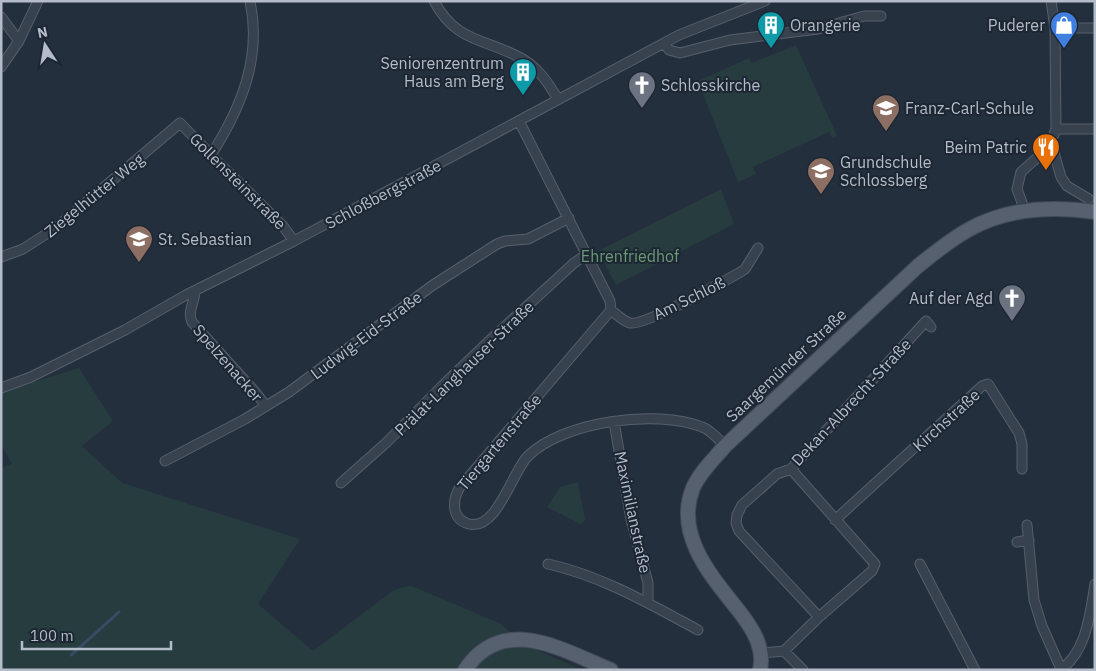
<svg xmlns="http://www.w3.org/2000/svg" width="1096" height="671" font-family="'IBM Plex Sans',sans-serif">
<rect width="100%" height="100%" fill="#242f3e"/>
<path fill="#263c3f" d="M796 45 837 136 832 138 829 132 753 167 756 174 738 182 698 81 749 58 752 63Z
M721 189 734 224 616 285 598 251Z
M79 368 113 421 82 446 122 483 300 539 258 604 313 651 391 592 402 587 412 586 501 624 523 644 583 670H1V468L12 464 1 445V392Z
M578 482 585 520 581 524 547 507 560 487Z"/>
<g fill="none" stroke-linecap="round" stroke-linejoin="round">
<path stroke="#394c67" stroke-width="3" d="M71 655 119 612"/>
<g stroke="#565f6c" stroke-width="11">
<path id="street" d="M434 1C457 45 489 38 526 61 541 71 549 85 558 99
M1 17 19 41
M1055 28H1095
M665 44 669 50 680 53 730 40 818 29 864 16H881
M1 67 19 41 38 1
M519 121 610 301 611 310 460 487C452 500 451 519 469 524 497 531 512 472 528 456 564 421 656 409 702 427 711 430 718 439 725 446
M1056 129H1095
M1051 142 1061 177 1067 186 1089 199
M211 155C241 108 262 58 250 1
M1025 211 1017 189 1021 172 1039 156 1051 142 1056 129 1055 28 1051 1
M1 257 23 249 57 227 180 123 219 163 283 226 294 241
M195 291C195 302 187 311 192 322L256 393 266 406
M611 310C616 314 623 321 630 323 645 326 722 282 739 273L745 269 758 248
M1 388 31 377 125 330 186 295 294 241 679 35 765 1
M614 422 631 519 648 583V603
M165 461 245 419 289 392 433 285 497 244 505 241 528 239 569 218
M341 483 387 442 443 385 489 341 574 263 587 254
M835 520 982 386 988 384 1019 433 1022 444V469
M1027 525 1034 600 1042 626 1061 669
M1017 542 1029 540
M548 564C602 576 650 604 698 630
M920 564 975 670
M819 617 739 531 736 523 737 515 742 505 777 474 791 469 926 321 931 327
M784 651 819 617 872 571 875 564 791 469
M761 653 784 651 803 670
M1060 670C1087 652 1090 613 1095 584"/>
</g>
<g stroke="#414a57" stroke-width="16">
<path id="primary" d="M465 670C503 613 562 650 611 670
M760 670C765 647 752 628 739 611 712 577 674 535 693 488 700 472 714 459 725 446L918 266C934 253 950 240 968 230 1006 208 1053 206 1095 212"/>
</g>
<use href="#street" stroke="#38414e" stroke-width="9"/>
<use href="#primary" stroke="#56606e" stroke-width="14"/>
</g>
<defs>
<g id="building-pin" transform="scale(1.4375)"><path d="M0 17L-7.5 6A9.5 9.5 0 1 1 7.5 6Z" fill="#0f9aa8" stroke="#1d2633"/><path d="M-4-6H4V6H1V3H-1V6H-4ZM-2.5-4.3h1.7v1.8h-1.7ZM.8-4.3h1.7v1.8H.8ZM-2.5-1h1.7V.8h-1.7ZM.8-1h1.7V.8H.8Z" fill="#fff"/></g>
<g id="shop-pin" transform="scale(1.4375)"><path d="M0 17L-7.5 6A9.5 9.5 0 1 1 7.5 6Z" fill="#3f7fe0" stroke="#1d2633"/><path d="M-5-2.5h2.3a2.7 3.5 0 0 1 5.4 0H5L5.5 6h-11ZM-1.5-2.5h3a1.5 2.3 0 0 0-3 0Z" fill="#fff"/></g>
<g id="church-pin" transform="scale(1.4375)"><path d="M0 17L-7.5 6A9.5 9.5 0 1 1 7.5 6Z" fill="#6b7280" stroke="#1d2633"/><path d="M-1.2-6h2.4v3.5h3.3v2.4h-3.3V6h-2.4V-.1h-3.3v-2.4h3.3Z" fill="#fff"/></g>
<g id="school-pin" transform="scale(1.4375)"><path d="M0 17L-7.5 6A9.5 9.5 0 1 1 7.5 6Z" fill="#8d6e63" stroke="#1d2633"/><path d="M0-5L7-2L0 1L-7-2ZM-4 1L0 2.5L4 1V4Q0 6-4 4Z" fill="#fff"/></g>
<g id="restaurant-pin" transform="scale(1.4375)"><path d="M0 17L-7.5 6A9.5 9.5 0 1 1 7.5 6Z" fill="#e8710a" stroke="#1d2633"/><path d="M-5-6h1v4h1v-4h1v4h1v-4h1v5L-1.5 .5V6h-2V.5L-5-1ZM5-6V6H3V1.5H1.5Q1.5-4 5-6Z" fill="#fff"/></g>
</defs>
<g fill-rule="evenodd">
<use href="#building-pin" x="771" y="25"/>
<use href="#shop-pin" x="1064" y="25"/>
<use href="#building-pin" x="523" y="72"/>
<use href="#church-pin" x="642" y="85"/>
<use href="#school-pin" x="886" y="108"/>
<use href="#restaurant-pin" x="1046" y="147"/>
<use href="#school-pin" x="821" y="171"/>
<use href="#school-pin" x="139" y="239"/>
<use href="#church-pin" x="1012" y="298"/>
</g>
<g text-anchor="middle" stroke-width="4" stroke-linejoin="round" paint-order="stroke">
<g font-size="16" fill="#b4bcc9" stroke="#1d2633" text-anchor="start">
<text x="790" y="31">Orangerie</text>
<text x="1045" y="31" text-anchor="end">Puderer</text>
<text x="504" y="69" text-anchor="end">Seniorenzentrum<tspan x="504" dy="18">Haus am Berg</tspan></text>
<text x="661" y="91">Schlosskirche</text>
<text x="905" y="114">Franz-Carl-Schule</text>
<text x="1027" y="153" text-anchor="end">Beim Patric</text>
<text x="840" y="168">Grundschule<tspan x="840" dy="18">Schlossberg</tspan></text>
<text x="158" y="245">St. Sebastian</text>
<text x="993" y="304" text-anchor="end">Auf der Agd</text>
</g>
<g font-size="16" fill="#b4bcc9" stroke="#1d2633">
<text transform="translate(238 181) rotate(45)" y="6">Gollensteinstraße</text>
<text transform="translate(383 194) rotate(-28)" y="6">Schloßbergstraße</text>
<text transform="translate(94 195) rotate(-39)" y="6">Ziegelhütter Weg</text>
<text transform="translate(689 298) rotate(-26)" y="6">Am Schloß</text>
<text transform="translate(366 335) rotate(-37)" y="6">Ludwig-Eid-Straße</text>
<text transform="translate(228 363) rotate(49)" y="6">Spelzenacker</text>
<text transform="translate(786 365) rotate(-43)" y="6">Saargemünder Straße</text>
<text transform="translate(464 368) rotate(-44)" y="6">Prälat-Langhauser-Straße</text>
<text transform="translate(851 402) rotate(-47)" y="6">Dekan-Albrecht-Straße</text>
<text transform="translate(946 420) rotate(-42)" y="6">Kirchstraße</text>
<text transform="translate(499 442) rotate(-50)" y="6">Tiergartenstraße</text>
<text transform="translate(633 512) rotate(78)" y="6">Maximilianstraße</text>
</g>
<g font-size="16" fill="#6b9a76" stroke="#1d2633">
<text x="630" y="262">Ehrenfriedhof</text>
</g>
</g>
<rect width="1096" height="671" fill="none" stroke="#b4bcc9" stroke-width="5"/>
<g transform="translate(45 45) rotate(348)" stroke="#1d2633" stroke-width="4" paint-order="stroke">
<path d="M0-4L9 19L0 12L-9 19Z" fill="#b4bcc9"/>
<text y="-8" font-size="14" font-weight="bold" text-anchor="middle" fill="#b4bcc9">N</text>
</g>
<path d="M22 641v8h149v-8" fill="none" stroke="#b4bcc9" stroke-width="2.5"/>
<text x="30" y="641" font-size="15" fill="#b4bcc9" stroke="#1d2633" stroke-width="4" paint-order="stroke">100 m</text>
</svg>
